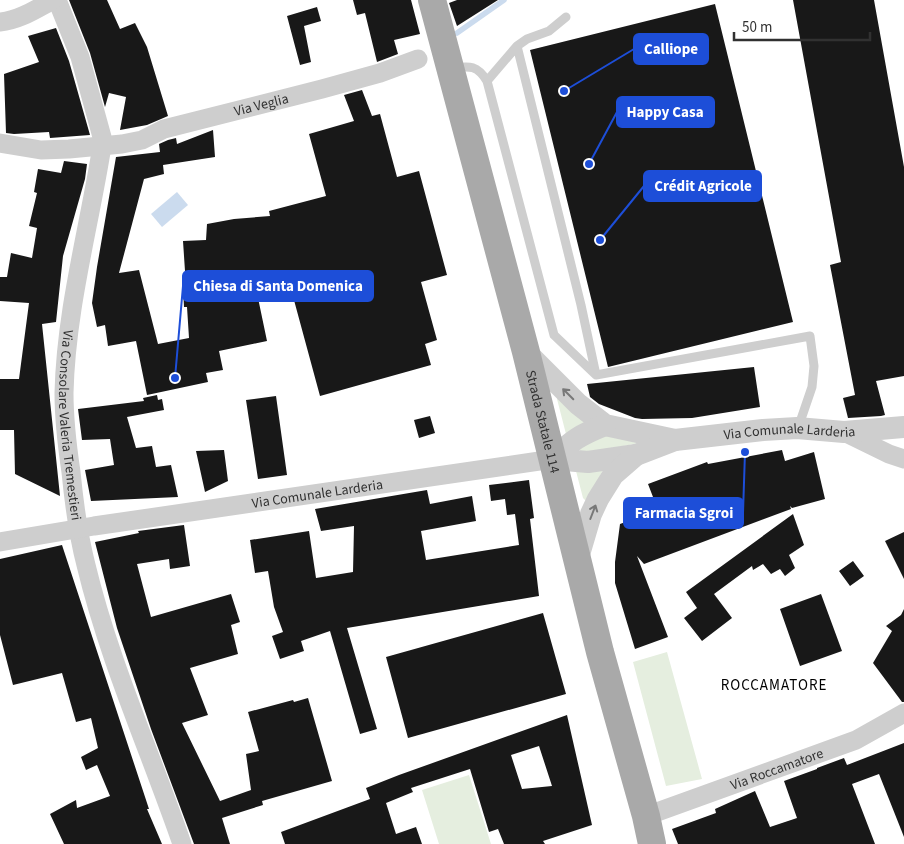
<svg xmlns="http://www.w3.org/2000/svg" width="904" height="844" font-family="'Source Sans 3',sans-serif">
<rect width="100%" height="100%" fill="#fff"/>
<path fill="#e5eedf" d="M558 397 590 419 566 434 557 399Z
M606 434 639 443 583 454 577 447Z
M605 466 588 499 585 500 583 498 576 471Z
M667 652 702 779 666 786 633 662Z
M469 775 491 844H439L422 790Z"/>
<path fill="#cbdbee" d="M177 192 188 205 162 227 151 214Z"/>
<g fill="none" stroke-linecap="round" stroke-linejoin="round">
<path stroke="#cbdbee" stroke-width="5.5" d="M457 33 504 0"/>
</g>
<path fill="#181818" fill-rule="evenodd" d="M69 0H107L120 29 135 23 147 47 168 116 147 125 120 130 126 97 109 93 105 107 90 53Z
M353 0H411L420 34 394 40 398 54 377 62 365 13 357 15Z
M457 0H498L457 26 449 3Z
M793 0H874L904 167V376L876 381 885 415 881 416 848 418 843 398 855 395 830 265 841 262Z
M715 4 793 322 608 367 530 50Z
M317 7 321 21 304 26 311 62 300 65 287 16Z
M56 28 69 61 90 135 50 138 49 132 14 134 6 133 4 74 39 62 28 36Z
M362 90 372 116 380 114 397 177 419 171 447 275 421 282 437 340 425 344 431 365 320 396 288 278 272 281 274 295 258 298 267 341 219 351 223 370 206 373 208 382 147 395 136 341 108 346 105 325 97 327 92 303 97 267 116 157 160 152 159 144 168 140 176 138 177 144 213 130 215 157 163 165 164 174 144 179 119 273 139 270 158 344 189 338 187 307H184L183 287 186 286 183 241 206 240 207 224 234 219 270 216 269 211 326 196 309 134 354 121 344 95Z
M64 161 87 164 85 179 63 256 56 322 42 324 60 496 15 474 14 430H0V379H19L29 303 0 301V277H7L11 253 32 258 37 228 29 226 37 193 34 192 38 169 61 173Z
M754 367 760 407 692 418 642 419 635 418 599 404 590 397 587 384Z
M157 395 158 400 162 399 164 410 127 417 136 448 152 446 156 467 171 465 178 497 91 501 85 470 114 465 110 439 82 440 78 409 144 401 143 398Z
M276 396 287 475 258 479 246 400Z
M430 416 435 433 419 438 414 420Z
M224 450 228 481 205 492 196 451Z
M782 450 785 461 814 452 825 499 792 508 790 506 791 509 644 564 637 556 668 637 635 649 615 583V562L620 524 658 510 648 484 707 462 708 464Z
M529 480 534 518 530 519 539 596 347 628 377 729 360 734 330 631 301 641 304 651 280 659 272 636 283 632 274 607 268 571 255 573 250 540 309 531 316 578 353 572 354 526 321 531 315 509 427 490 430 504 472 496 476 521 421 531 426 560 519 545 515 514 507 515 505 499 491 501 489 485Z
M793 514 804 545 789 555 795 568 785 576 780 569 771 574 763 564 753 570 752 566 714 594 732 618 702 641 684 618 697 608 686 592Z
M184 525 190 566 170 569 169 559 137 564 151 617 231 594 240 622 231 625 238 654 190 668 208 715 182 723 220 801 251 790 246 754 259 751 248 712 293 700 294 702 308 698 332 781 262 801 263 805 222 818 230 844H194L151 729 117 628 95 542 139 533 138 531Z
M904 532V579L885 541Z
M62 545 149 809H147L162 844H64L50 814 76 800 77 808 110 796 97 765 86 770 81 757 98 748 91 718 76 722 62 673 13 685 0 635V559Z
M853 561 864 576 850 586 839 571Z
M821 594 842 651 800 666 780 609Z
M904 609V702H902L873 663 892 631 886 626 901 615Z
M543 613 566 694 408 738 386 657Z
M567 715 592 825 543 841 545 844H504L498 829 489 832 470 769 411 788 413 792 386 803 396 834 416 827 422 844H285L281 832 370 799 366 788 399 775ZM539 746 552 786 522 789 511 755Z
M904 743V837L879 774 852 784 875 844H678L672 829 716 813 715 809 755 791 770 827 797 818 784 781 817 769V768L844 758 847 765Z"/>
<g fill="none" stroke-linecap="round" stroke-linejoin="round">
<path stroke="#cecece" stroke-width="9" d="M566 17 549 31 527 39 517 46 581 305 596 375
M453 68C470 66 477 65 487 81L554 335 596 375 810 336 814 366 812 387 798 428
M487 81 517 46"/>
<g stroke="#cecece" stroke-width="19">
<path id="s1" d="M57 0 80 57 102 137V146C89 228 66 309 64 393 64 419 67 445 71 472 74 503 78 534 86 565 109 661 150 751 182 844"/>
<path d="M0 22C20 20 36 9 53 0"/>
<path id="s2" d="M0 143 41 150 69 149 122 144 142 140 164 129 322 89 380 73 418 59"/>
<path d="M844 432 889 454 904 459"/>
<path id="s3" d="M0 542 94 526 553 459"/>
<path id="s4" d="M646 816 856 740 904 713"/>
</g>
<g stroke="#cecece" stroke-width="22">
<path d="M526 352 578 404 605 425 675 440"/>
<path d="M553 459 588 462 636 455"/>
<path d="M553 459C572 440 580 435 605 425"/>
<path id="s5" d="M578 558 591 514 598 499 613 475 636 455 675 440 763 430 797 428 844 432 904 427"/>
</g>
<path stroke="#a9a9a9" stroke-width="28" id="s6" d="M432 0 526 352 600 652 646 816 652 844"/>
</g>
<defs><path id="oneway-shaft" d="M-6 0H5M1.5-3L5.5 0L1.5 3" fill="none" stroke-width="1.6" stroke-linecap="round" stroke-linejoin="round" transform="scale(1.25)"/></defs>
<g stroke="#787878">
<use href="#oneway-shaft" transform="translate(568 394) rotate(-135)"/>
<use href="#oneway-shaft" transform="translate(593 512) rotate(-69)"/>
</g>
<g text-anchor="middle" stroke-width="5" stroke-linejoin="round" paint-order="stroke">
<g font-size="14" fill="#313131" stroke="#fff">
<text dy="5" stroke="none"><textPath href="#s2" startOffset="268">Via Veglia</textPath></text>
<text dy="5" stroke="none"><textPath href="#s6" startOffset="436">Strada Statale 114</textPath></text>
<text dy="5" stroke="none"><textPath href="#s1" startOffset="436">Via Consolare Valeria Tremestieri</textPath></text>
<text dy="5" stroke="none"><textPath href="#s5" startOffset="278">Via Comunale Larderia</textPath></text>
<text dy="5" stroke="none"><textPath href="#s3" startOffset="321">Via Comunale Larderia</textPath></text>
<text dy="5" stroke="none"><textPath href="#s4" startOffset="139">Via Roccamatore</textPath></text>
</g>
<g font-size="15" letter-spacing="1" fill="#000" stroke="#fff">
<text x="774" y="690">ROCCAMATORE</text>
</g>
</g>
<path fill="none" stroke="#1d4ed8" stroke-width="2" d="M564 91L634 49M589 164L617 112M600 240L644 186M175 378L183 286M745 452L743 513"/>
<g fill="#1d4ed8" stroke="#fff" stroke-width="2">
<circle cx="564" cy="91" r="5"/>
<circle cx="589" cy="164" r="5"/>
<circle cx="600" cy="240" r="5"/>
<circle cx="175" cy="378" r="5"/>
<circle cx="745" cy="452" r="5"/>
</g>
<g fill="#1d4ed8" stroke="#1d4ed8" stroke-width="2">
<rect x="634" y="34" width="74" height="30" rx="5"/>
<rect x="617" y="97" width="97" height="30" rx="5"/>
<rect x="644" y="171" width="117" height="30" rx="5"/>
<rect x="183" y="271" width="190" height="30" rx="5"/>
<rect x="624" y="498" width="119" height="30" rx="5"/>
</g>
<g font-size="15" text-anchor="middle" font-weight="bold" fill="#fff">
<text x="671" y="54">Calliope</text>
<text x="665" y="117">Happy Casa</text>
<text x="703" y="191">Crédit Agricole</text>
<text x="278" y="291">Chiesa di Santa Domenica</text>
<text x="684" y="518">Farmacia Sgroi</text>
</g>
<path d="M734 32v8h136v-8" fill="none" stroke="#313131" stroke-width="2.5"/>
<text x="742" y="32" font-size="15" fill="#313131" stroke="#ffffff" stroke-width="4" paint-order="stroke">50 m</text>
</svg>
